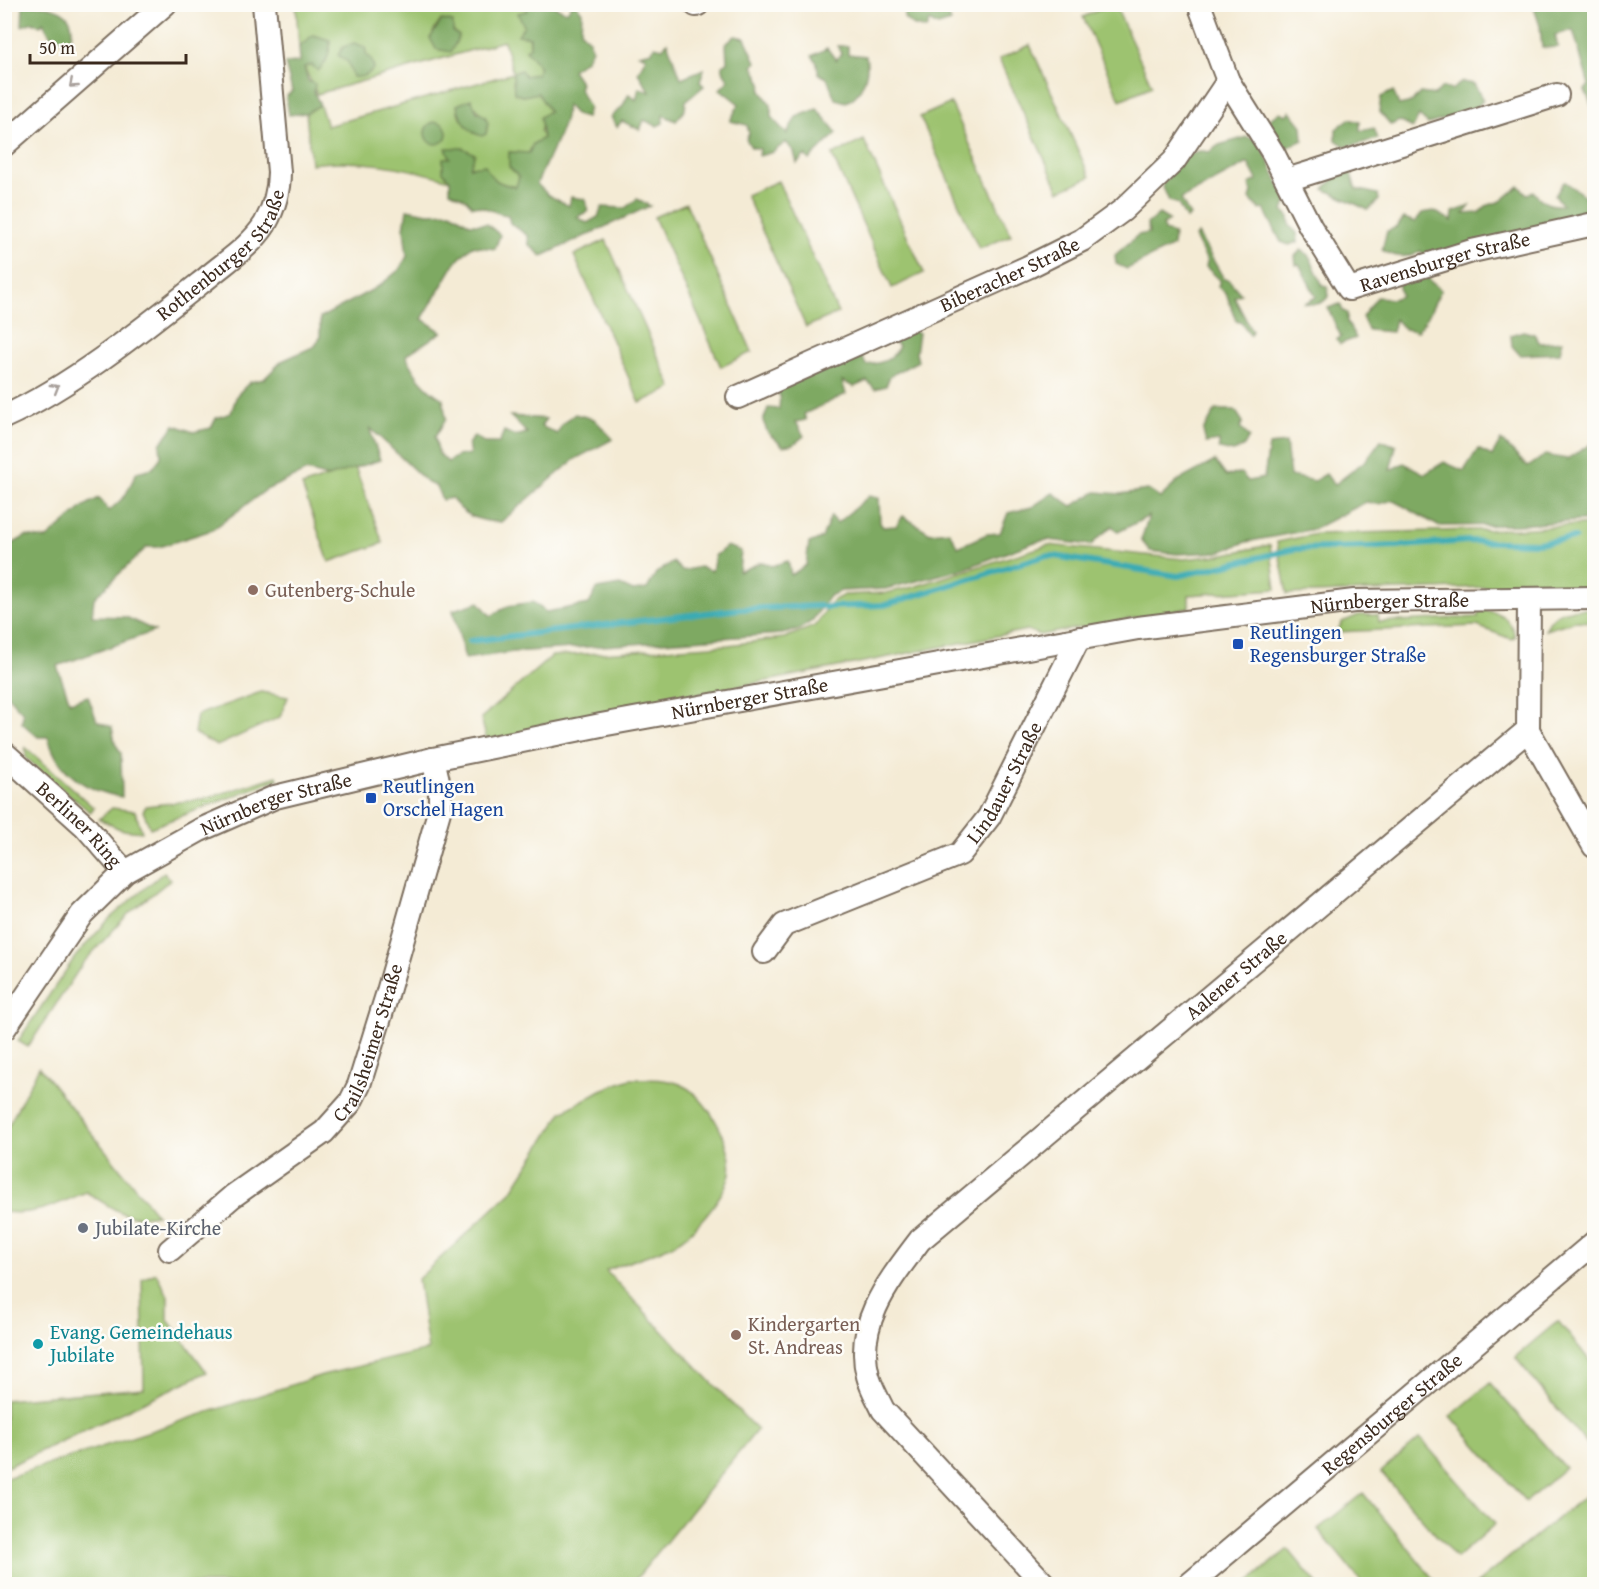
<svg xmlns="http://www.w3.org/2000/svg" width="1599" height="1589" font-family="'Gentium Book Plus',serif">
<rect width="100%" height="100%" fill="#fdfcf7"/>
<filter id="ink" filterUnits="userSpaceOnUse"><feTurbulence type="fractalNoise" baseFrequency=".0167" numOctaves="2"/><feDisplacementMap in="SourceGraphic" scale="12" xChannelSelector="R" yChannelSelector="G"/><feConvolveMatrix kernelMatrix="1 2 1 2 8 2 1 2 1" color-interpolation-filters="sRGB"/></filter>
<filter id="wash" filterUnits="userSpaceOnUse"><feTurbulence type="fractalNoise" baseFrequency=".008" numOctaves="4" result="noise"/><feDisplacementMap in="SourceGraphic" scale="24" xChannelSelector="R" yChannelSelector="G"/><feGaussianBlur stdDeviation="1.35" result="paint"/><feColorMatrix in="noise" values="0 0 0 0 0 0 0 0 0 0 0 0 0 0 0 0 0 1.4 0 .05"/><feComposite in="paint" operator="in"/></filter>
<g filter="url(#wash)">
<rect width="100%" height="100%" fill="#f4ebd5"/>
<path fill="#9dc36f" stroke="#6c7646" stroke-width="1.5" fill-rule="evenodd" d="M296 5H527L530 47 526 50 540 67 536 74 525 76 513 73 514 93 523 96 538 93 549 111 540 131 543 138 533 144 529 153 509 152 519 177 516 187 503 185 450 159V180C405 167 358 158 311 164L306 113 320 105 327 126 513 73 504 41 317 94 304 67 312 65 306 43 299 47ZM441 20 459 36 451 51 436 49 433 32ZM457 105H474L488 123 486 134 474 133 459 116Z
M1110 5H1115L1152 86 1120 100 1083 17Z
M1030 45 1090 177 1059 191 999 59Z
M951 103 1011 235 979 249 920 117Z
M864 140 924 273 892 288 832 155Z
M778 181 838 313 806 327 746 195Z
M686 203 752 352 721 367 654 217Z
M606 240 672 388 640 403 574 255Z
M355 467 383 543 329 562 302 486Z
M1594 524V588L1489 592 1488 587 1287 594 1277 542 1316 534 1517 529Z
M1048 545 1184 559 1220 555 1270 545 1276 589 1189 595V608L1040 635 1027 630 536 726 518 735 487 741 481 718 552 656 728 645 784 638 815 626 832 601 844 595 886 593 913 587Z
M1594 609V622L1575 621 1545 630C1555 607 1572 609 1594 609Z
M1479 610C1499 611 1511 617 1515 637L1511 639 1477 626 1337 632 1342 622 1359 615H1378L1379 622 1478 617Z
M261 692 288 697 280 717 217 746 194 733 197 715Z
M25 747 94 808 90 812 26 758Z
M277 776 278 779 150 828 143 811 146 806 204 799Z
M112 808 135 811 142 832 122 830 99 819Z
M164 872 170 880 129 913 83 963 28 1047 18 1041 75 957 110 918Z
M39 1067 157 1215C125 1222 112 1207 86 1192 58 1204 36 1216 5 1212V1132Z
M630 1079C646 1079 665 1078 680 1084 707 1095 740 1154 728 1181 719 1201 702 1221 686 1236 671 1250 626 1261 606 1271L757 1430 632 1584H5L6 1478 322 1375 428 1350 418 1279 511 1192 562 1112 601 1090Z
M156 1273 168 1296V1320L207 1372 5 1468V1400L144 1388 142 1279Z
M1558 1321 1594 1366V1453L1515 1357Z
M1490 1383 1565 1468 1526 1502 1451 1416Z
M1420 1438 1495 1524 1456 1558 1381 1472Z
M1594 1489V1584H1476Z
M1363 1493 1436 1582 1433 1584H1363L1318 1529Z
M1288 1549 1317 1584H1246Z"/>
<path fill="#7ea962" stroke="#5c6a40" stroke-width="1.5" d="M23 5C49 4 82 9 69 43L50 35 43 22 40 26 33 22 22 26Z
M527 5H551L567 12 571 5H577L582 12 581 32 589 40 592 49 586 60 572 70 581 83 579 89 589 107 586 118 576 115 567 105C564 135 547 156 537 184L548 195 569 206 571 197 585 199 588 211 577 217 587 223 598 217 602 207 625 208 637 199 650 206 542 256 529 245 528 236 510 223 508 215C494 214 486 205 472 206L466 199 450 191V180L443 172V158H450L446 148H463L475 154 470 167 485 165C491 180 500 184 516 187L519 177 509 167V152L529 153 533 144 543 138 540 117 549 111 538 93 523 96 514 93 513 73 521 70 525 76 536 74 540 67 526 50 530 47V37L518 35 524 26 518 13 527 11Z
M906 5H944L951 22 938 26 929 21 926 29 912 25 904 18Z
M1533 5H1594V111L1585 90 1589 85 1573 30 1555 35 1558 47 1542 48 1540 26Z
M442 20 453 22V32L459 36 451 52 436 49 430 38Z
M313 35 330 40C330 53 328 61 318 71L312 65 304 67 308 81 315 84 314 92 320 105 306 113 289 115 286 97 292 91 285 63 300 62 299 47Z
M735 36 745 38 756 62 753 66 762 83 761 91 771 105V117L787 134 796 117 817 109 837 133 809 160 805 155 797 163 794 152 786 142 773 152 759 156 760 149 751 147 746 139 749 134 747 125 730 121 739 104 720 89 729 80 724 73 722 65 727 62 726 44Z
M667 42 681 78 704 69 700 82 704 86 686 101 685 110 676 121 663 115V123L657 126 644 120 640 130 622 121 617 127 611 117 622 107 629 94 636 100 639 88 650 92 638 73 646 57 639 54 652 51 655 46 663 48Z
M354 43 365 47 367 57H370L374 67C370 75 362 78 353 77L348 62 338 55 343 47Z
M838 46H848V54L866 56C870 72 862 96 846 102L835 99 827 78 819 74 816 61 812 56 827 48 836 60 841 54Z
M1462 82 1474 84 1483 100 1476 109C1458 113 1445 120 1428 124L1419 116 1413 128 1399 121 1391 125 1379 111 1381 97 1393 91 1399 105 1412 102 1420 93 1435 95 1442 87 1451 90Z
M471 99 477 112 485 116 488 123 486 134 482 136C468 133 460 118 457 105Z
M1290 111 1302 126 1303 140 1286 148 1276 146 1266 130 1270 119 1280 112 1286 115Z
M1349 119 1360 122V131L1374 128 1378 139 1346 147 1336 140V129Z
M425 133a11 11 0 1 1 22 0a11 11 0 1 1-22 0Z
M1247 137 1259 141 1287 201 1283 211 1289 217 1290 226 1297 233 1298 242 1289 245 1281 242 1264 209 1260 210 1250 199 1252 192 1249 184 1257 180 1248 163 1181 199 1190 216 1186 219 1178 204 1169 201 1162 185C1175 170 1187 146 1209 152L1219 145Z
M1350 171 1356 189 1378 194 1379 200 1368 210 1324 189 1336 177Z
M1564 181 1589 199 1594 200V218L1432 262 1421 251C1406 259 1397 258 1382 250L1387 231 1397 227 1404 218 1415 222 1422 213 1434 211 1452 221 1453 212 1470 206 1464 214 1479 213 1486 206 1501 201 1519 186 1527 194 1534 192C1543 203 1549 206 1563 205L1555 196Z
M407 209 428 213 451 212 470 224H487L500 235 495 249 472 246 455 263 422 319 442 332 406 355C413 374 426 389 443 399L446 419 435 437 439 454 448 462 457 456 470 454 468 444 474 436 485 443H499L504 431 515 436 527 433 510 416 546 419 541 426 557 434 562 424 575 414 594 419 613 439 575 459 501 522C481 522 463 517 452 498L442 500 436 486 428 483 369 427 380 460 328 477 307 471 266 490 212 530 159 547H147L94 598 92 616 126 617 155 631 57 666 70 702 88 696 97 721 112 727 115 743 121 753 122 797C86 791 58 774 48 737H38L22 723 23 713 5 693V666H11L5 653V548L26 536 46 539 84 506 99 498 109 511 125 496 137 472 153 468 161 457 160 444 175 425 193 432 211 428 216 418 231 413 237 395 250 382 264 379 282 361 315 346 320 338V318L379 286 400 269 407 256 404 229Z
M1159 214 1169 220 1163 225 1164 231 1174 234 1173 246 1127 269 1116 264 1115 255 1138 235 1149 233 1147 224Z
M1198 234 1224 279H1228L1241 294 1234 297 1252 331 1250 335 1242 323 1236 321 1226 293 1218 287 1220 280 1206 267 1207 261 1195 237Z
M1301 250 1309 255 1323 286 1327 287 1329 295C1323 305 1316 305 1305 303L1316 297 1299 264 1296 265 1295 256Z
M1423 265 1430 281 1441 290 1427 318 1417 331 1404 329 1395 319 1392 332 1368 330 1362 317 1377 297 1392 299 1401 296 1398 282Z
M1340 304 1343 311 1347 313V322L1356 338 1340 344 1336 340 1341 337 1328 308Z
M904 328 919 333 916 353 918 361 890 376 886 386 875 389 867 381 854 387 842 381 846 394 804 414 806 420 796 422 804 436 794 444 783 446 768 433 763 421 768 408 779 409 780 396 775 389 860 353 866 365C882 363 892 361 899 346L891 339Z
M1523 331 1534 334 1540 343 1562 341 1560 353 1520 355 1512 346 1511 335Z
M1216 410H1235L1243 422 1240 427 1249 437 1244 446 1234 452 1219 449V441L1206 443 1203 431Z
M1381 440 1396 446 1390 470 1404 463 1425 474 1444 462 1464 471 1478 449 1492 456 1501 440 1528 467 1545 455 1567 459 1594 442V520L1516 525 1438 526 1393 500 1379 504 1366 502 1314 529 1246 542 1220 552 1177 554 1150 551 1141 540 1149 516 1118 532 1112 526 1091 545 1048 540 1035 542 966 568 913 582 885 589 841 591 829 596 812 621 798 630 782 634 513 652 465 659 453 610 479 602 491 616 508 606 533 602 546 612 589 604 597 589 620 585 633 591 647 589 656 573 673 562 682 571 700 567 712 571 715 556 727 546 741 551 739 572 761 562 772 566 788 561 791 575 806 565 809 543 822 538 831 516 837 523 869 496 879 498 880 523 883 527 896 526 903 516 930 533 949 531 958 547 987 534 1000 533 1008 513 1032 507 1053 493 1072 506 1096 492 1120 494 1148 490 1160 498 1179 480 1215 461 1226 476 1241 473 1248 481 1264 478 1269 445 1286 443 1290 476 1314 481 1326 474 1334 485 1366 460Z"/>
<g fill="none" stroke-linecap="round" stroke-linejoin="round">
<path stroke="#3aabb4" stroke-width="6" d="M825 607 885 605 1044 556H1054L1178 576 1295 549 1402 546 1468 541 1537 543 1575 538
M470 641 740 609 820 606"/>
</g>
</g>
<g filter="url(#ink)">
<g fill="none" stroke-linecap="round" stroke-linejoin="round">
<g stroke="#7c6e5e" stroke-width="26">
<g id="street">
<path id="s1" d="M1199 4 1228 81 1273 153 1310 226 1349 289 1472 251 1594 224"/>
<path d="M696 5 698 4"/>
<path d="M4 145 165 4"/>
<path d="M1287 180 1557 95"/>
<path id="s2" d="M738 397 1028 267 1082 240 1123 210 1174 161 1228 81"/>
<path id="s3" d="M4 417C73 386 149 324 208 277 227 261 251 246 265 224 274 208 279 190 279 172L264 4"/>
<path d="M1528 730 1594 846"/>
<path id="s4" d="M4 753 85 826 125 872"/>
<path id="s5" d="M764 952 784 925 960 854 989 817 1079 638"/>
<path id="s6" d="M4 1029 82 914 125 872 200 830 275 797 433 759 601 725 1138 628 1354 601 1594 598"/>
<path id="s7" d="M170 1250 233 1196 324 1132 350 1103 359 1085 387 995 440 808V789L433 759"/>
<path id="s8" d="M1044 1584 883 1410C878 1399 871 1388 868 1376 854 1323 890 1280 920 1240L1528 730 1529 599"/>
<path id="s9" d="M1190 1584 1594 1243"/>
</g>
</g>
<use href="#street" stroke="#fff" stroke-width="22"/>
</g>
<defs><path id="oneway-chevron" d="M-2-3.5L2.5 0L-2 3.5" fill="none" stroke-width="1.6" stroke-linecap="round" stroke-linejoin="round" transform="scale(1.5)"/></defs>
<g stroke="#a79f9a">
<use href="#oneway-chevron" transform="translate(73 84) rotate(139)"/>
<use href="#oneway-chevron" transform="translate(55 388) rotate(-31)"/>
</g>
</g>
<g fill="#8d6e63" stroke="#fdfcf7" stroke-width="2">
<circle cx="253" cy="590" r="6"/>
<circle cx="736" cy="1335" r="6"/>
</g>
<g fill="#1a4fb4" stroke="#fdfcf7" stroke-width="2">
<rect x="1232" y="638" width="12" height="12" rx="3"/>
<rect x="365" y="792" width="12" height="12" rx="3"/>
</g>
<circle fill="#6b7280" stroke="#fdfcf7" stroke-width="2" cx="83" cy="1228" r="6"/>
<circle fill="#0f9aa8" stroke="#fdfcf7" stroke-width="2" cx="38" cy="1344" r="6"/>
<g text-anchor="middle" stroke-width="5" stroke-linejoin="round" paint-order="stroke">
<g font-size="20" fill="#3b2a1e" stroke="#fdfcf7">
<text dy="7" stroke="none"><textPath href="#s3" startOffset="274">Rothenburger Straße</textPath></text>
<text dy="7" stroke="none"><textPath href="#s1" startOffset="423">Ravensburger Straße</textPath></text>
<text dy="7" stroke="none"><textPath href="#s2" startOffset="298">Biberacher Straße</textPath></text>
<text dy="7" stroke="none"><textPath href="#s6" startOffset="1500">Nürnberger Straße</textPath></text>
<text dy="7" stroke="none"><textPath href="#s6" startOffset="852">Nürnberger Straße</textPath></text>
<text dy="7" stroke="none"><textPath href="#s5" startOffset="308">Lindauer Straße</textPath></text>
<text dy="7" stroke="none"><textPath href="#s6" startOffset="366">Nürnberger Straße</textPath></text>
<text dy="7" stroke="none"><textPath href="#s4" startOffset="104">Berliner Ring</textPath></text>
<text dy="7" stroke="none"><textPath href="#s8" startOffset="838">Aalener Straße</textPath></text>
<text dy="7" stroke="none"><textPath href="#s7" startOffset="296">Crailsheimer Straße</textPath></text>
<text dy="7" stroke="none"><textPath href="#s9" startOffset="264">Regensburger Straße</textPath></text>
</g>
<g font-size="20" fill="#785e54" stroke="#fdfcf7" text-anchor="start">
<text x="265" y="597">Gutenberg-Schule</text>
<text x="748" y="1331">Kindergarten<tspan x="748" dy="23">St. Andreas</tspan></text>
</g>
<g font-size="20" fill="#164399" stroke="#fdfcf7" text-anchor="start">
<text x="1250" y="639">Reutlingen<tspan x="1250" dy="23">Regensburger Straße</tspan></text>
<text x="383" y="793">Reutlingen<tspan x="383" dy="23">Orschel Hagen</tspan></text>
</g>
<g font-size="20" fill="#5b616d" stroke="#fdfcf7" text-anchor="start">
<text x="95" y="1235">Jubilate-Kirche</text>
</g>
<g font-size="20" fill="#0d838f" stroke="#fdfcf7" text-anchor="start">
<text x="50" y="1339">Evang. Gemeindehaus<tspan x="50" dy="23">Jubilate</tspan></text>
</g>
</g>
<rect width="1599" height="1589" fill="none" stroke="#fdfcf7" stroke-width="24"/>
<path d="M30 54v9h156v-9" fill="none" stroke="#3b2a1e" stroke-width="3"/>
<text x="39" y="54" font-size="18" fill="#3b2a1e" stroke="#fdfcf7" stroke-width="4.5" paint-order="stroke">50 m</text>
</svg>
